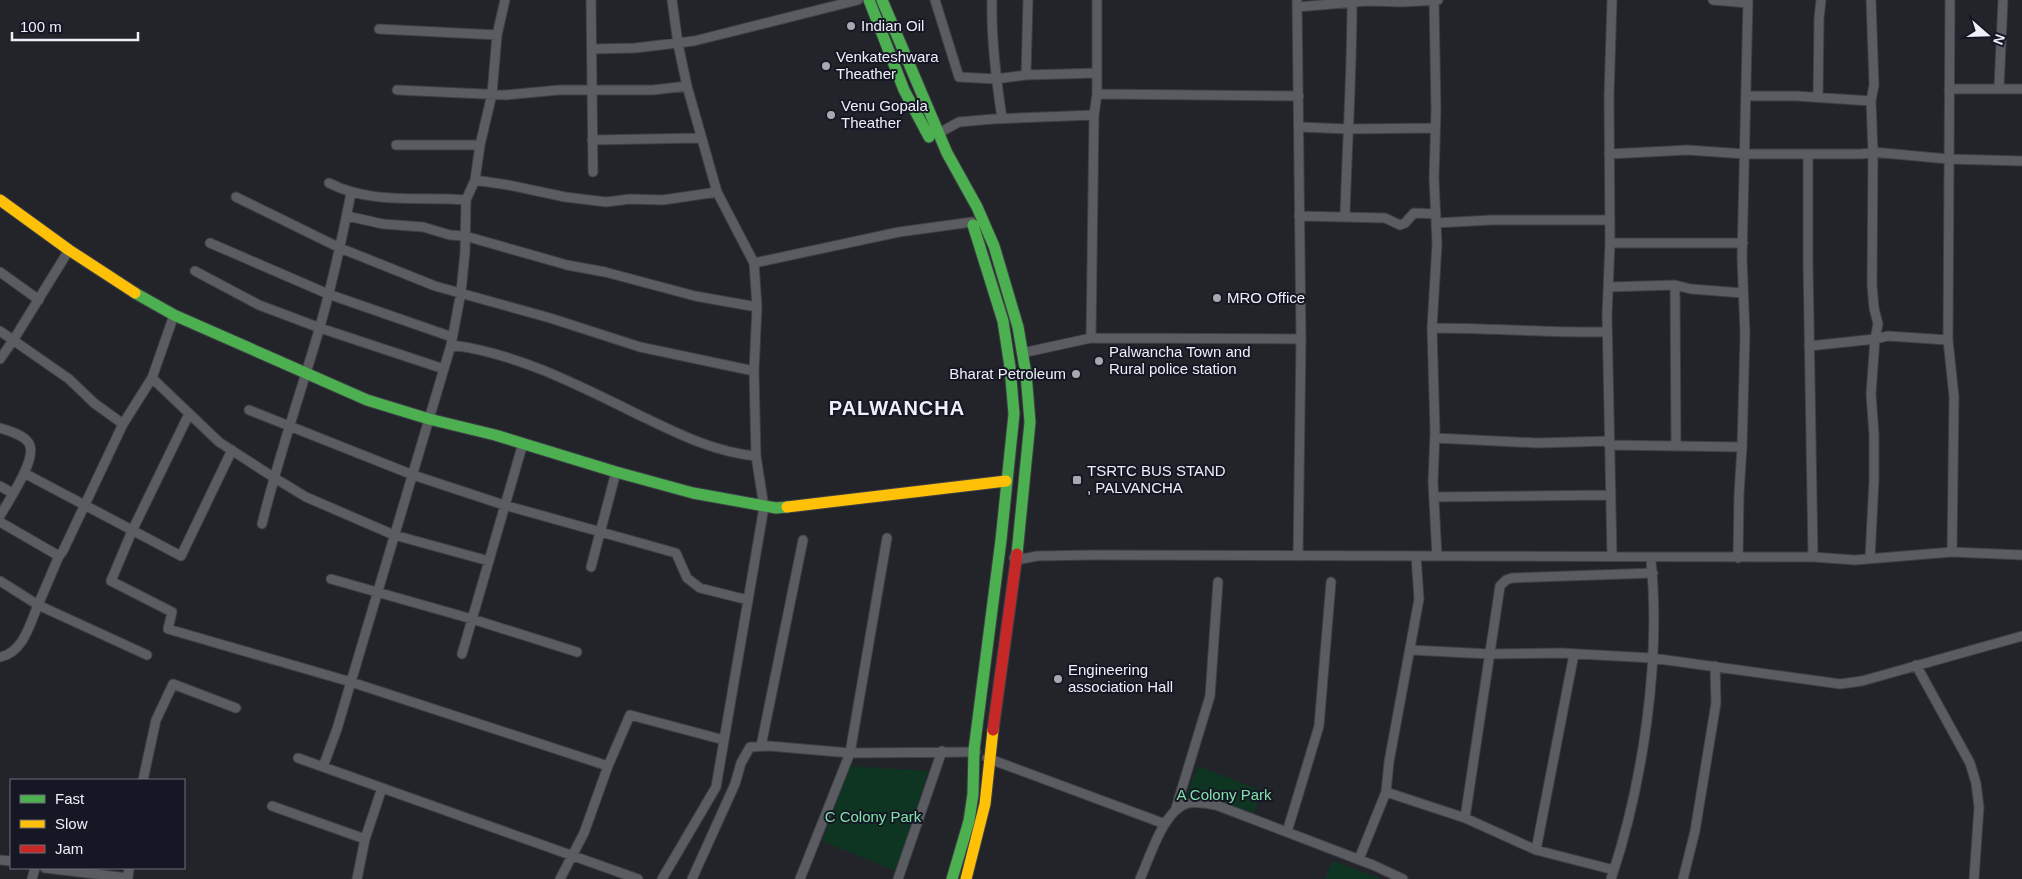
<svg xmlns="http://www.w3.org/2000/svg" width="2022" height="879" font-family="Arial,sans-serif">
<rect width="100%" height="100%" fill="#22242a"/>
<path fill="#0e3522" d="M850 766 928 771 898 872 822 841Z
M1198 766 1262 791 1250 823 1185 799Z
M1333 861 1381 879H1325Z"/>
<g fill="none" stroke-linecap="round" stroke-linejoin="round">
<g stroke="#3d3f45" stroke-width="11">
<path id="street" d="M591 0 593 172
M935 0 959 77 996 79 1026 75 1097 73
M992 0C991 40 996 79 1002 118
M1297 0 1301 339 1298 556
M1434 0 1436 110 1434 178 1437 244 1432 328 1435 432 1433 482 1437 556
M1713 0 1748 3
M1871 0 1874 85 1871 101 1873 152 1872 285 1874 308 1878 324 1875 339 1888 336 1948 340
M1950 0 1948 340 1954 397 1952 552
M1297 7 1367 1 1403 2 1438 0
M379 29 497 35
M592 49 635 48 694 41 858 0
M1026 75 1028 0
M1999 88 2003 0
M1949 89H2022
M397 90 506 95 559 90H653L687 86
M1097 94 1299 96
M1747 96H1796L1871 101
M1818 97 1819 19 1821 0
M1299 127 1348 129 1435 128
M939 133 959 122 993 119 1094 115
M592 140 700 138
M396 145H480
M1609 154 1688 150 1745 154H1862L1873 152 1948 159 2022 161
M1808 154V263L1813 557
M475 180 508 185 565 197 606 202 630 199 663 200 717 192
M329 183C372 205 420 196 466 200
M236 197 340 248 435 286 550 318 640 347 754 371
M347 216 383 224 423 227 450 235 465 236 567 265 605 272 695 296 757 307
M1299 216 1385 218 1400 225 1405 223 1414 213 1436 214
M1345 216C1347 145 1352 74 1352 2
M1436 223 1492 220H1610
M210 243 328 294 452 337
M1610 243H1743
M754 263 899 232 972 222
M195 271 259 305 320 328 444 369
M0 272 39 300
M1675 285 1676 445
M1609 287 1675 285 1691 289 1743 293
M1432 328C1490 328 1549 333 1607 332
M0 331 69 379 94 403 123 424
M1091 338 1094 115 1097 94V0
M451 345C517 353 580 386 639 415 677 433 713 452 756 456
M1809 346 1875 339 1871 394 1874 435V480L1870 558
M1021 351 1022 353 1091 338 1301 339
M0 359 14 339 69 250
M152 378 219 442 273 477 306 497 394 535 489 561
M249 410 413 475 504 505 676 553 687 578 700 588 748 600
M189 414 132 531 111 581 172 612 168 629 351 682 608 766
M0 428C9 431 22 434 28 442 40 456 8 501 0 516
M1435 438 1537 443 1609 441
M1609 445 1742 447 1745 334 1742 258 1748 0
M24 473 181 556 232 450
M0 486 12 493
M1434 497 1611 495
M0 522 59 556
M262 524C278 458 300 395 319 330 332 285 342 239 351 193
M1612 556 1607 315 1610 243 1609 96 1612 0
M1014 558 1016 560 1037 556 1093 555 1813 557 1855 560 1952 552 2022 555
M1738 558 1739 494 1742 447
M591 567 616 472
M331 579 472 619 577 652
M0 581 38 605C30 624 23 653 0 657
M1411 650 1489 654 1561 653 1652 658 1840 684 1862 681 2022 636
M462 654 523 443
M147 655 38 605 59 556 63 551 123 424 152 378 174 315
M1916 665 1970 763 1976 783 1979 807 1974 879
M761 746 803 540
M298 758 638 879
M987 758 1165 824
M323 767 337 729 451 345 461 292 465 252 466 200 475 180 480 145 492 94 497 35 505 0
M143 780 156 720 173 684 236 708
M1386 792 1465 818 1536 850 1614 870
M272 806 365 839
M1176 808 1210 696 1218 582
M1465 818 1500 586 1506 580 1512 578 1653 573
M1287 832 1319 726 1331 582
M1536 850 1574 654
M1359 859 1386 792 1389 762 1419 599 1416 556
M0 860 11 861
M45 868 128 878 129 868
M32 879 35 868
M357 879 365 839 382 788
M560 879 584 833 608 766 630 715 724 740
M662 879 716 787 764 507 756 456 754 371 757 307 754 263 717 192 687 86 678 44 672 0
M692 879 735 784 741 763 750 747 769 746 850 753 976 752
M800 879 850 753 887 538
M898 879 942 751
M1140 879C1150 857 1164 808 1189 803 1197 801 1208 804 1216 805L1373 865 1403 879
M1611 879C1643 784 1661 661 1651 561
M1683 879 1695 831 1716 703 1715 666"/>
</g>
<g stroke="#3d3f45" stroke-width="13">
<path id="fast" d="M869 0 904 90 929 137
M882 0 947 153 977 207 994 246 1018 327 1026 374 1030 422 1017 554
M135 293 174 315 367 400 429 419 495 435 616 472 693 493 776 508 787 507
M952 879 969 821 973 794 974 750 1001 540 1014 414 1010 367 1003 321 973 225"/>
</g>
<g stroke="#3d3f45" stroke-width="13">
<path id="slow" d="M0 200 69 250 135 293
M787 507 1006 481
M966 879 985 804 993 730"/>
</g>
<g stroke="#3d3f45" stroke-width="13">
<path id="jam" d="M993 730 1017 554"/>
</g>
<use href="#street" stroke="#5b5c61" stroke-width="9"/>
<use href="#fast" stroke="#4caf50" stroke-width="11"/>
<use href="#slow" stroke="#ffc107" stroke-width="11"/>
<use href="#jam" stroke="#c62828" stroke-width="11"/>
</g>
<g fill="#a7a9b1" stroke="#161724" stroke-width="2">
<circle cx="851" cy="26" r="5"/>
<circle cx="826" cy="66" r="5"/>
<circle cx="831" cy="115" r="5"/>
<circle cx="1217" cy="298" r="5"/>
<circle cx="1099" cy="361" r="5"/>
<circle cx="1076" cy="374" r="5"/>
<rect x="1072" y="475" width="10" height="10" rx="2.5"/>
<circle cx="1058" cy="679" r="5"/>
</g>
<g text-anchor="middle" stroke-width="4" stroke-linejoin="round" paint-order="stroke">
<g font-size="15" fill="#eef0f9" stroke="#161724" text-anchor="start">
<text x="861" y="31">Indian Oil</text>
<text x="836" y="62">Venkateshwara<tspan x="836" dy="17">Theather</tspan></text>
<text x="841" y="111">Venu Gopala<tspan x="841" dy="17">Theather</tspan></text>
<text x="1227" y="303">MRO Office</text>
<text x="1109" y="357">Palwancha Town and<tspan x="1109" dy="17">Rural police station</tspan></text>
<text x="1066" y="379" text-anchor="end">Bharat Petroleum</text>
<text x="1087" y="476">TSRTC BUS STAND<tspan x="1087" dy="17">, PALVANCHA</tspan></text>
<text x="1068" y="675">Engineering<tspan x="1068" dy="17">association Hall</tspan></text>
</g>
<g font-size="15" fill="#80e1a8" stroke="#161724">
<text x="1224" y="800">A Colony Park</text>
<text x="873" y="822">C Colony Park</text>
</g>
<g font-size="20" font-weight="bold" letter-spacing="1" fill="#eef0f9" stroke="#161724">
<text x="897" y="415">PALWANCHA</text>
</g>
</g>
<rect x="10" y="779" width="175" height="90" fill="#161724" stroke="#6c6e79"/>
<rect x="20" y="795" width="25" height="8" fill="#4caf50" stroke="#6c6e79"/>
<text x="55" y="804" font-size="15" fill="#eef0f9">Fast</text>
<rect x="20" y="820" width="25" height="8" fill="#ffc107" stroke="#6c6e79"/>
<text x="55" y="829" font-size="15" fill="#eef0f9">Slow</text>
<rect x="20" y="845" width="25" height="8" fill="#c62828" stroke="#6c6e79"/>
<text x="55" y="854" font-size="15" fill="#eef0f9">Jam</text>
<g transform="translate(1987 35) rotate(110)" stroke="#161724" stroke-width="4" paint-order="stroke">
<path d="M0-4L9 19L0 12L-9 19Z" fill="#eef0f9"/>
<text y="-8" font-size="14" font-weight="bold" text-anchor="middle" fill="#eef0f9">N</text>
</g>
<path d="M12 32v8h126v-8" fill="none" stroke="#eef0f9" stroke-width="2.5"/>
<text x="20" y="32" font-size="15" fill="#eef0f9" stroke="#161724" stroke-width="4" paint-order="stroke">100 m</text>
</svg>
